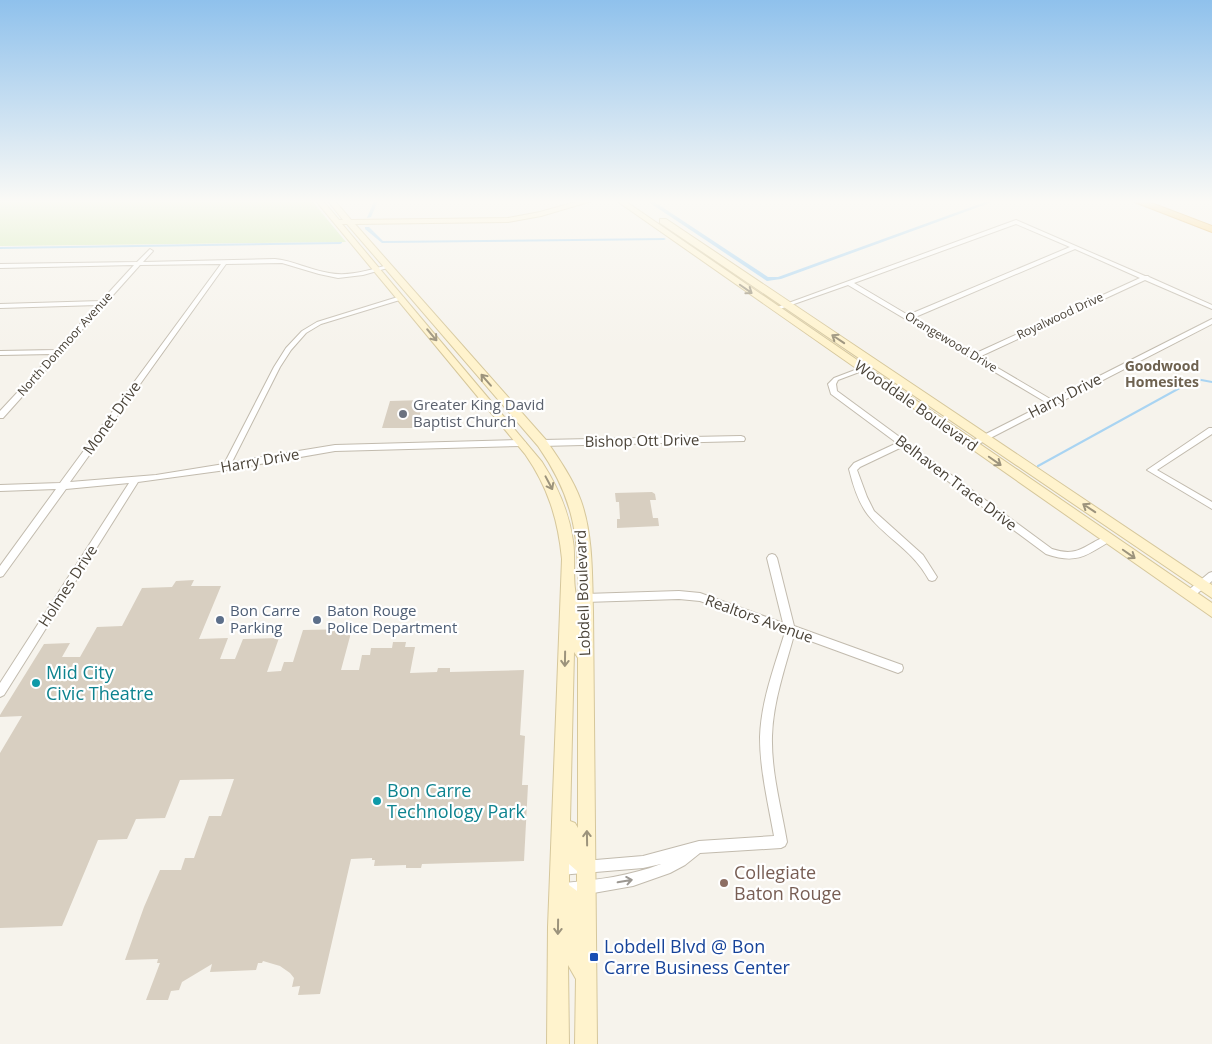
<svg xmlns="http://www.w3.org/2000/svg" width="1212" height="1044" font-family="'Open Sans',sans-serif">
<rect width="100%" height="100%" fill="#f6f3ec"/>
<path fill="#d2eab5" d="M312 201 346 242 0 246V201Z"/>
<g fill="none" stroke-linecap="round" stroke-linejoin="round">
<path stroke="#a9d4f2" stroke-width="2" d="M1038 466 1196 379 1212 382"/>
<path fill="#a9d4f2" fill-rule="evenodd" d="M374 201H378L371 217 367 218Z
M647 201H653L768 277H778L988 201H995L781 279 767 281Z
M365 227H369L383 241 664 238 666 239 664 240 382 243 365 229Z
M342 242V243L340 244 0 249V247Z"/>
</g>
<path fill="#d8cfc1" d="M424 400 416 428H382L390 401Z
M652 492 655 494 656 500H650L653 518H658L659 526 617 528V519H620L619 502H616L615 493Z
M194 580 191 586H221L199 639 228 638 220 659H235L243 639 279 638 267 672 281 671 284 662H293L303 630 352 629 341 670H359L362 655H370L371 648H392L393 642H406L405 647H415L410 673 437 672 438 668H450V672L524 670 520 735 525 736 522 785H528L524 861 422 864 421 868H406V865L374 866 375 860H372V858L351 859 320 994 298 995 300 986 292 987 294 978 290 973 280 966 263 961 262 963H258L256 970 210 972 212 964 182 982 179 990 171 991 168 1000H146L160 963H157L158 959 125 960 144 907 160 870H181L185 858H194L209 816H221L234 779 180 780 165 818 136 819 127 839 98 840 62 926 0 928V753L22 716 0 717V715L44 644 70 643 62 657H80L97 627 122 626 142 588 172 587 176 581Z"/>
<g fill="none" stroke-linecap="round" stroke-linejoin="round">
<g stroke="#c2bbae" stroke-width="2">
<path id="street" d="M1016 220 1145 276H1148L1149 277 1212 305V309L1145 280 979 357 1052 400 1210 320 1212 319V324L971 448 967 445 968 443 1047 403 848 285 777 310 772 309ZM1016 224 1070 247 908 315 854 283ZM1075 249 1140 278 974 354 913 318Z
M150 249 153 251 143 262 275 259C294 261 310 270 329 273 349 277 369 270 388 265L391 267 363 275 338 278 319 274 282 263 226 264 70 482 156 475 224 464 274 367 286 348 302 331 317 322 401 296 404 298 403 299 321 324 306 333 291 350 280 367 232 462 335 445 522 440 526 443 522 446 335 451 226 470 138 482 4 695 0 697V683L129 483 66 489 3 576 0 577V566L56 489 0 491V485L60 483 221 264 140 265 3 418H0V411L53 354 0 355V351L56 350 98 305 0 308V304L101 301 134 265 0 268V264L137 262Z
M876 362 879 364 878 365 838 380 836 384 837 391 1052 549C1079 558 1085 544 1107 536L1110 537 1111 539 1110 541C1085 557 1075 564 1046 554L902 447 860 467 857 470 867 497 874 511 923 555 937 577 935 580 932 581 929 580C912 549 888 540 868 515 858 502 853 485 849 469L854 463 897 443 831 394 828 384 834 378Z
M1209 428H1212V434L1157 470 1212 502V509L1147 470Z
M741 436 744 437 745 439 744 441 542 446 538 443 542 440Z
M772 554 775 555 777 558 794 626 902 665 903 668 902 671 898 673 794 635C785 668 773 702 772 736 771 771 781 807 787 842L785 846 781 848 700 853 685 865 670 873 633 886 582 895 564 897 559 895 557 890 559 885 564 883C597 880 630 876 661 864L643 868 560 875 555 874 554 869 555 864 560 863 643 856 699 841 774 836C768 803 760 770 760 737 761 701 775 665 785 632L700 601 679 599 585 602 582 601 580 598 582 595 585 594 679 591 700 593 783 623 767 558 769 555Z
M1212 572V581L1192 598 1189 599 1186 598 1184 595 1186 592 1209 573Z"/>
</g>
<g stroke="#d6c79b" stroke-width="2">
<path id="secondary" d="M316 201H323L339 220H343L328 201H335L351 220 508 218 540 212 579 201H592L541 216 508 222 355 224 546 440C559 459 573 479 581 501 593 535 592 575 593 612L597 1044H575L576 979 568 965 569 1044H547L548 927 562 559C558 519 548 487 525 454ZM342 224H347L538 446C576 501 578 537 579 602 571 590 576 558 573 541 569 512 558 487 542 462ZM574 652 578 658V828L575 823 570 821ZM569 864 577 871V891L569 885Z
M617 201H625L1212 603V617Z
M660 219H666L1212 585V598L660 223Z"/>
</g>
<g stroke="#e0a43c" stroke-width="2">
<path id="highway" d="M1132 201H1146L1212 226V232Z"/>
</g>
<use href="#street" fill="#fff" fill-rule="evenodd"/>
<use href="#secondary" fill="#fff3cd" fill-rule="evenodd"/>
<use href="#highway" fill="#ffcf6e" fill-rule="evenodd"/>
</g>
<defs><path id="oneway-shaft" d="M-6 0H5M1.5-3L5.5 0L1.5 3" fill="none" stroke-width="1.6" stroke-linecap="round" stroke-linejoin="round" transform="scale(1.25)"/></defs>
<g stroke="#9c937c">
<use href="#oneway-shaft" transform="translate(746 289) rotate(35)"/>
<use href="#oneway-shaft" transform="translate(432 335) rotate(50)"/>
<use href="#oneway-shaft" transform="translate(838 339) rotate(-146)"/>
<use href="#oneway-shaft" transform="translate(486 380) rotate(-131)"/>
<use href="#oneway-shaft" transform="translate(995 461) rotate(35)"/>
<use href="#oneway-shaft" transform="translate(549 483) rotate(62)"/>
<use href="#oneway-shaft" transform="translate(1089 508) rotate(-146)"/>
<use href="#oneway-shaft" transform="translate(1129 554) rotate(35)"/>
<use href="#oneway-shaft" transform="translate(565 659) rotate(91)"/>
<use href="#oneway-shaft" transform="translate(587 838) rotate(-91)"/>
<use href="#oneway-shaft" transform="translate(558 927) rotate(91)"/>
</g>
<use stroke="#9c9892" href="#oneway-shaft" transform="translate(625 881) rotate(-10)"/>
<linearGradient id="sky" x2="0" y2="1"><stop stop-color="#8fc1ec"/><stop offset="0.58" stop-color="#fbfaf6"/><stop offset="1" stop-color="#fbfaf6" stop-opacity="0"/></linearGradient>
<rect width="1212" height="348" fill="url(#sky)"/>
<circle fill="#6b7280" stroke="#fff" stroke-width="2" cx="403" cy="414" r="5"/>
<g fill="#5c6f8a" stroke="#fff" stroke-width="2">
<circle cx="220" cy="620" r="5"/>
<circle cx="317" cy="620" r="5"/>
</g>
<g fill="#0f9aa8" stroke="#fff" stroke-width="2">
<circle cx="36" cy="683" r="5"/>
<circle cx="377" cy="801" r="5"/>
</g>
<circle fill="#8d6e63" stroke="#fff" stroke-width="2" cx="724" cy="883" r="5"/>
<rect fill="#1a4fb4" stroke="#fff" stroke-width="2" x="589" y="952" width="10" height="10" rx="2.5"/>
<g text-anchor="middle" stroke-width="4.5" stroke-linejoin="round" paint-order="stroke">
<g font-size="12" fill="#4b4439" stroke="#fff">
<text transform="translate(1060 316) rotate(-25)" y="4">Royalwood Drive</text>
<text transform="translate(951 342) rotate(31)" y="4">Orangewood Drive</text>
<text transform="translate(65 344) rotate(-48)" y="4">North Donmoor Avenue</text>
</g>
<g font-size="14" font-weight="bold" fill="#6e6250" stroke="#fff">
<text x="1162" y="371">Goodwood<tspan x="1162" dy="16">Homesites</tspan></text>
</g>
<g font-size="15" fill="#4b4439" stroke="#fff">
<text transform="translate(1065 396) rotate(-27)" y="5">Harry Drive</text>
<text transform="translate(916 406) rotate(35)" y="5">Wooddale Boulevard</text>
<text transform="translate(112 418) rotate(-54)" y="5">Monet Drive</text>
<text transform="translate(642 441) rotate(-1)" y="5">Bishop Ott Drive</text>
<text transform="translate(260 461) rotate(-10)" y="5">Harry Drive</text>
<text transform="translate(956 483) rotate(37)" y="5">Belhaven Trace Drive</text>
<text transform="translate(68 586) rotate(-57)" y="5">Holmes Drive</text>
<text transform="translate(583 593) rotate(-92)" y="5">Lobdell Boulevard</text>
<text transform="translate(759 619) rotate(20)" y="5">Realtors Avenue</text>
</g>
<g font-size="15" fill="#5b616d" stroke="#fff" text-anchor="start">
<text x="413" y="410">Greater King David<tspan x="413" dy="17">Baptist Church</tspan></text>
</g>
<g font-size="15" fill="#4e5e75" stroke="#fff" text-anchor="start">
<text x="230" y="616">Bon Carre<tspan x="230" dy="17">Parking</tspan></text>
<text x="327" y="616">Baton Rouge<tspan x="327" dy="17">Police Department</tspan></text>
</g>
<g font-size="18" fill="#0d838f" stroke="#fff" text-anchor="start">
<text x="46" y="679">Mid City<tspan x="46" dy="21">Civic Theatre</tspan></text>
<text x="387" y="797">Bon Carre<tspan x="387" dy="21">Technology Park</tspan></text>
</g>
<g font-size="18" fill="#785e54" stroke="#fff" text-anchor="start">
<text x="734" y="879">Collegiate<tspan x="734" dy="21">Baton Rouge</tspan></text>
</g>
<g font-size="18" fill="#164399" stroke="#fff" text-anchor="start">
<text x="604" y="953">Lobdell Blvd @ Bon<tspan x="604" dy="21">Carre Business Center</tspan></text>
</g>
</g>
</svg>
